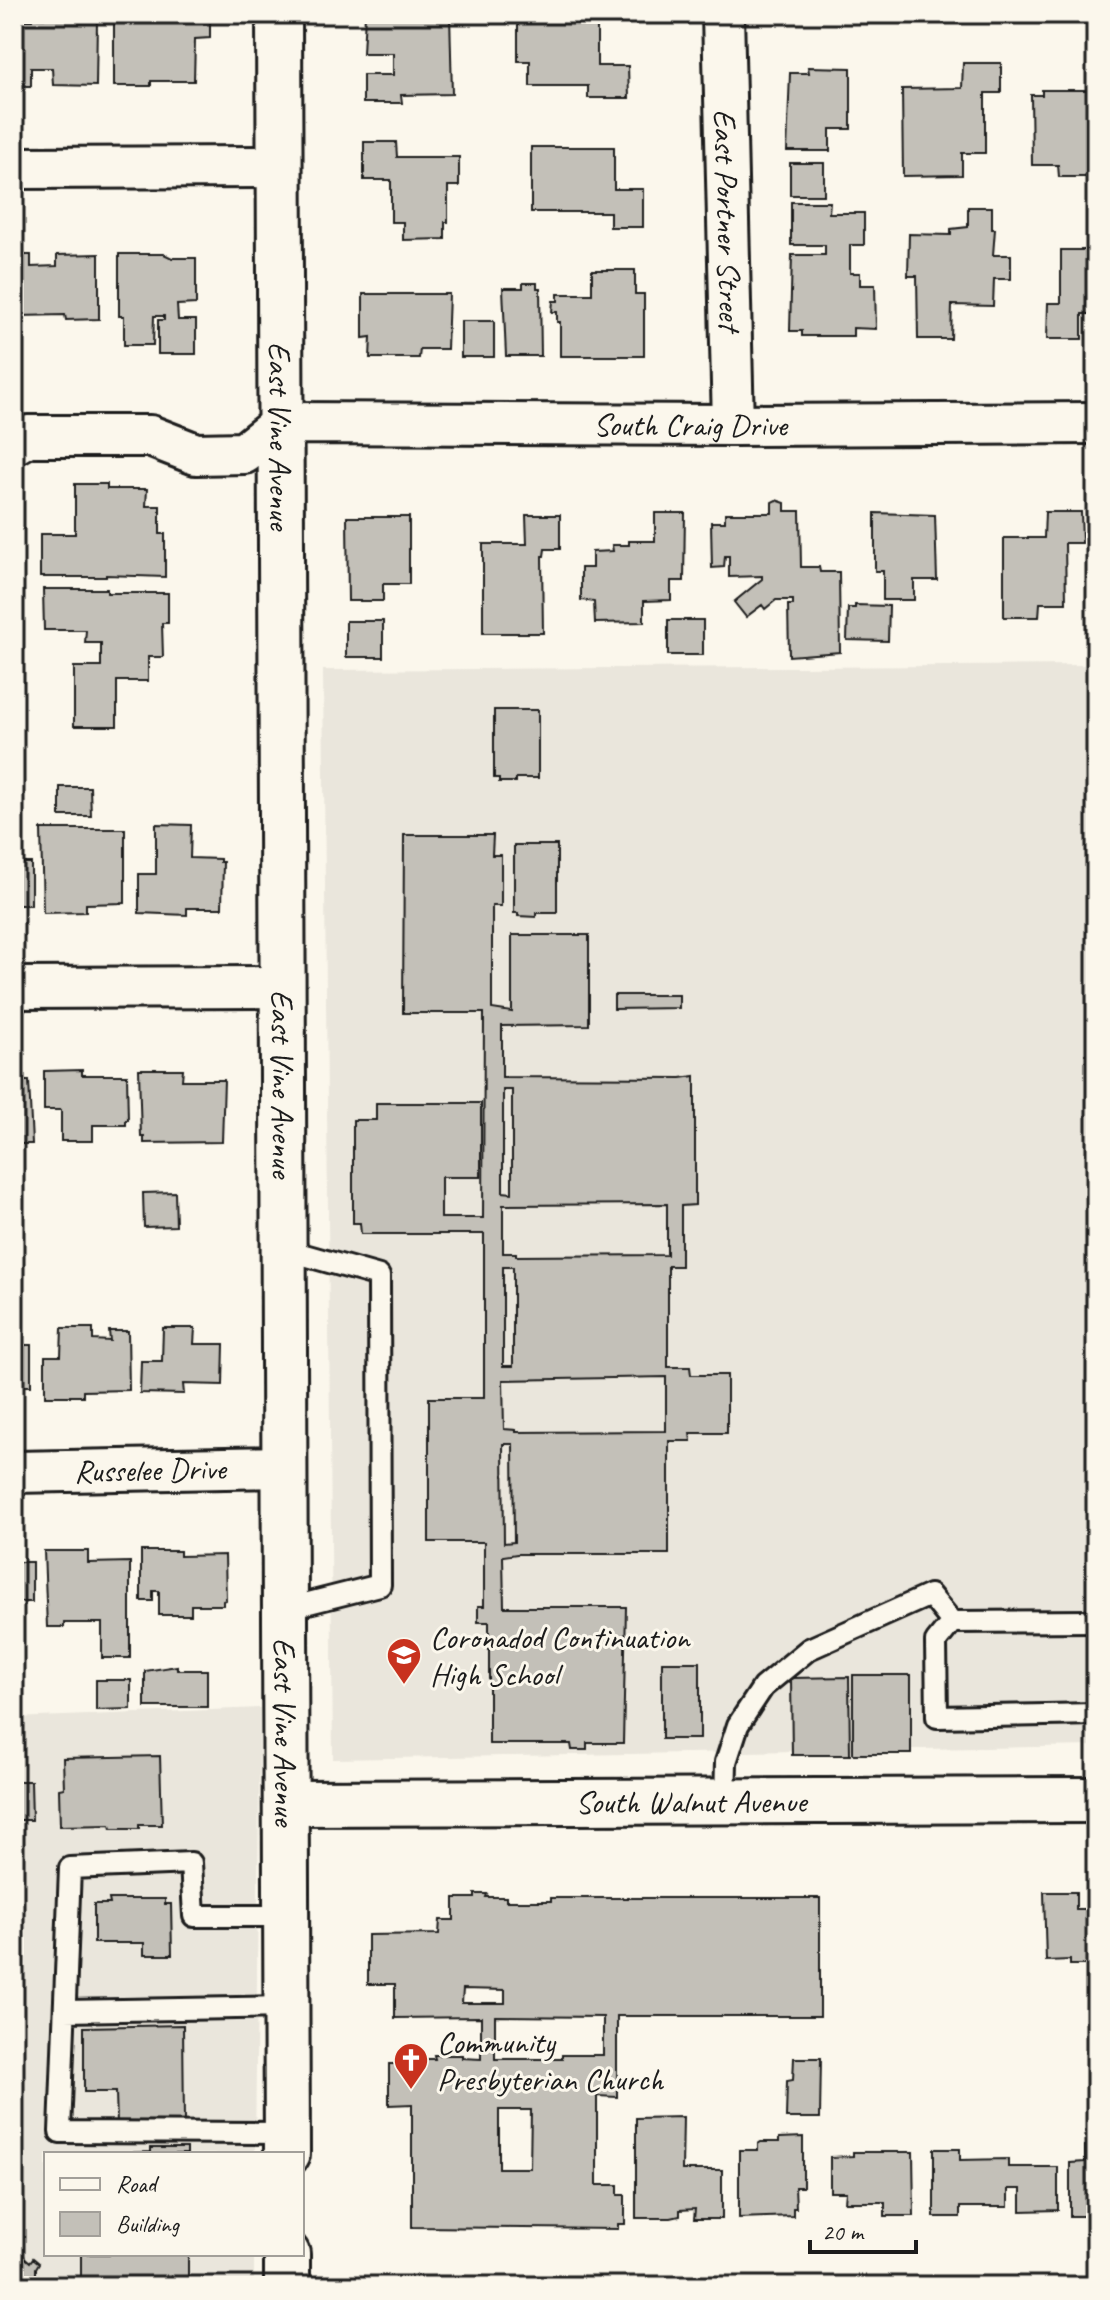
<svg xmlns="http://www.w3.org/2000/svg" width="1110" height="2300" font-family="Caveat,sans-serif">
<rect width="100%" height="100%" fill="#fbf7ec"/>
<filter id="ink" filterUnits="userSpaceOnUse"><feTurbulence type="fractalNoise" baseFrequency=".0125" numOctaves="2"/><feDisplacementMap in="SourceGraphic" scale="16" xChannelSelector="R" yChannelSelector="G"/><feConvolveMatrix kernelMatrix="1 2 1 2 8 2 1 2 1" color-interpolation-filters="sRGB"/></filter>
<g filter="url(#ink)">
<path fill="#eae6dc" d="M1096 665V1746L333 1759 323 670Z
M260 1708 255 2154H46V2254H254V2286H14V1718Z"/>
<path fill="#c3c0b8" stroke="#1c1c1c" stroke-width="2" fill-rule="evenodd" d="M14 14H25V20H32V17L97 19 96 86 53 85 52 68H31V86H14Z
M114 14H210V38L195 39 194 81H151V86H114Z
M365 14H450L452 94 401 95 402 103H363V75H393V53H363Z
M518 14H581V24H597V66H628L629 98H588V86H530V61H518Z
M1093 61H1096L1094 177H1059L1058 165H1032L1031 95H1042V90H1093Z
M963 63H1001V93H985V153H962V175L903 176 902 89 962 88Z
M808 67 851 68V129H830V151H787L790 73H809Z
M364 142H396L397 157H459V186H448V222H445V239L403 240V222H391V180H364Z
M531 147H614V189H643V227H610V212H531Z
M790 163H824V195H790Z
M791 202H830L829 213H864V245H850V273H860V285H875L876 329 853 328V336H802V331H790L792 255H825V245H791Z
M968 207H992V229H995L993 255H1011V279H994L993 306 952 305 951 339H918L917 276H908L909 234 951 235V229L968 227Z
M1061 250H1096V314H1082V339H1047L1048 303H1061Z
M99 254V319L66 320 65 315 19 316V293L14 294V255H31V267L57 266V255Z
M119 254H164L172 258H196V304L177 305 178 320H196V354H158V320H164V316H154L153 345H124V316H119Z
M592 270H635V294H644V356H560V322H557V312H552L553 301H558V294H592Z
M523 283H537V288H540L541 356H506L503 288H523Z
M363 294H449L447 349H420L419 358H370L371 337 363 338Z
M461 321H494V357H461Z
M75 484H107V489H147L146 506H160V534H165V577L106 575V577H40V534H75Z
M776 500 785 503V511H800L801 567H819L820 572H839L840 652 789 656 788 605H793V600H776L765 609 762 605 746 617 734 602 762 579V576L729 577V556H725L724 567 712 568 711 522H725V513H772V502Z
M1045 512H1081L1082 543H1065L1066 603H1040L1039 617H1004V538H1044Z
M655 513H685L684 581H671V600L644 601V622L595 623 594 602 581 600V568H592V552L613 551 612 545H629V541H655Z
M875 513 935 515 937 580H914V600H883V571H875Z
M526 515H560V549H545L544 556H542L543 633H483V544H527Z
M347 517H409V584H383V601H348Z
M43 589H107V593H168V623H162L163 657H148V681H117V726H74V667H101V643H85L86 630H44Z
M14 594H20V671H17V711H15V740H14Z
M855 605 889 606 888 641 847 640 848 608H855Z
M668 620H703V655H668Z
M346 621H383V657H346Z
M494 710H538V778H516V782H499V778H494Z
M60 787H90L91 816H60Z
M156 824 191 825 190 858 220 859V862H223L222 908H187V915L139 913V874H156Z
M41 829H125V903L86 904V912L43 913Z
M404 835H493L492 855H501V906H492V1009L512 1012V935H589V1025L502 1026V1077L681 1078 695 1076V1205L681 1206V1266H668V1367H690L691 1375H727V1433H690L691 1441H669V1554H517L503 1556 504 1607H626L623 1743H587V1750H572L571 1744H489V1622H478V1606H484V1542H429V1398H484V1234H361L360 1223H353V1120H376V1103H481V1177H441V1218H483L484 1013H403ZM503 1090H512V1193L503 1192ZM667 1204V1255L516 1256V1253H503V1205ZM503 1267H513V1366H503ZM666 1377V1431L516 1432V1430L504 1429 503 1380ZM503 1444H513L514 1542 504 1543Z
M514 845H557V913H536V917L518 916V913H514Z
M14 863H31V905H14Z
M614 995H679V1008L614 1009Z
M139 1069H183L182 1080H224L222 1142 144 1143V1137H141Z
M82 1070V1075H127L128 1120H126V1125H93V1141H61V1110H44V1071Z
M14 1081H29L32 1144H14Z
M175 1192 176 1226 144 1227 143 1193Z
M62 1328H93V1340L110 1341 109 1331H128L129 1390 83 1391V1396H45V1356H61Z
M163 1328H195L194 1344H224L223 1385 183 1384 184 1394 140 1393 141 1361H162Z
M14 1345H31V1386H14Z
M44 1551H88V1563L130 1562V1658H102V1623H64V1627H47Z
M141 1551H180V1556L225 1555 226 1600 223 1601V1605H191V1615H159V1591H153V1601H141Z
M14 1562H32V1602H14Z
M662 1662H700V1739H662Z
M177 1666V1670H207V1707H145V1671Z
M853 1675H911V1754H853Z
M849 1677 850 1755H792L791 1678Z
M96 1680H131V1709L96 1710Z
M160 1756 162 1825H139V1829H111L110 1825 60 1826 59 1789 64 1788 63 1758Z
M14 1781H31L32 1820H14Z
M1044 1892H1076V1909H1090V1923H1096V1962H1092V1965H1070V1960L1046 1961Z
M475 1894H487L486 1897H506V1901H551V1898H820V2016H617V2097L597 2096V2185H618V2195H625V2224H618V2229L412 2227V2104L389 2105V2064H412V2059H435L434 2055H462V2058L481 2059V2017L395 2018V1984H368V1935L439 1934 440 1920H454V1898H475ZM463 1989 505 1990V2003H462ZM495 2016 603 2017V2055H562V2059H495ZM499 2110H531L530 2168H499Z
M109 1899H165V1904H171L172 1955H144V1943H94V1904H110Z
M183 2025 184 2123 117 2124 116 2092H84V2027Z
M794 2058H821L820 2118H786L787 2081 793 2080Z
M683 2117 682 2170H722V2219H694L695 2209 680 2210V2216L671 2218H636V2118Z
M803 2137V2187H795L796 2208H793V2216L739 2218V2150H758V2144L761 2142H779V2138Z
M1085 2146H1096V2216H1070V2163L1085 2162Z
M151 2148H187V2154H81L151 2152Z
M934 2149H960V2160L1008 2159V2167H1058V2210L1021 2211V2189H1008V2207H960V2217H934Z
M853 2152H913L914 2216H885V2202H845L846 2192H830V2157L853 2156Z
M14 2248 30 2262 33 2258 39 2263 36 2268V2286H14Z
M81 2254H188V2286H81Z"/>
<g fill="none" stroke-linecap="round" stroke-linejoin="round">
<g stroke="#1c1c1c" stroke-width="26">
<path id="service" d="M283 1249 379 1276 380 1585 285 1609
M1096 1621 952 1622 936 1642 937 1717 1096 1714
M725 1802 726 1762 738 1725 763 1687 809 1649 930 1595 952 1622
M287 1916H194L191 1863 70 1868 60 2132 287 2133
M65 2011 287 2007"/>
</g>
<g stroke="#1c1c1c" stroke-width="46">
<g id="minor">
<path id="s1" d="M723 14 733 425"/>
<path d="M14 168 280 167"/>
<path id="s2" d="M14 444 28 436H150L196 454 244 453 282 423 733 425 1096 423"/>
<path d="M14 988 282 987"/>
<path id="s3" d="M14 1472 284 1467"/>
</g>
</g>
<g stroke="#1c1c1c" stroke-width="50">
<g id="tertiary">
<path id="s4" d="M279 14 287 2154"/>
<path id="s5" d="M287 1803 1096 1800"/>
<path d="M287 2286V2254"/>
</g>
</g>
<use href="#service" stroke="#fbf7ec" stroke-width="20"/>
<use href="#minor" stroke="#fbf7ec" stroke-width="40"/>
<use href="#tertiary" stroke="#fbf7ec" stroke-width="44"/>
</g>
</g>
<defs>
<g id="school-pin" transform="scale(1.8)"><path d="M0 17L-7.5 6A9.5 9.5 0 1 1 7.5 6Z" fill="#c8321e" stroke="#fbf7ec"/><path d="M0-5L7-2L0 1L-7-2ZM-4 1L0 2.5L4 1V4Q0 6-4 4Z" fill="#fff"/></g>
<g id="church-pin" transform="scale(1.8)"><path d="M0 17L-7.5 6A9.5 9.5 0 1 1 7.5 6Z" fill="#c8321e" stroke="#fbf7ec"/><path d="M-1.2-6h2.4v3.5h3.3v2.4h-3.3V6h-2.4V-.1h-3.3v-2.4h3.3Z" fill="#fff"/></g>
</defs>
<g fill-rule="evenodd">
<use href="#school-pin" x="404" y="1655"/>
<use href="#church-pin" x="411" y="2060"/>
</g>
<g text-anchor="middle" stroke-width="6" stroke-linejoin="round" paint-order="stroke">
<g font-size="32" fill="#1c1c1c" stroke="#fbf7ec">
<text dy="11" stroke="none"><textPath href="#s1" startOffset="206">East Portner Street</textPath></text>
<text dy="11" stroke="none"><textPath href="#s2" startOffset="692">South Craig Drive</textPath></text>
<text dy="11" stroke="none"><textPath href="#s4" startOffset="422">East Vine Avenue</textPath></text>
<text dy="11" stroke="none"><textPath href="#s4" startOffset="1070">East Vine Avenue</textPath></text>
<text dy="11" stroke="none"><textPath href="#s3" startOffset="136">Russelee Drive</textPath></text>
<text dy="11" stroke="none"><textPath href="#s4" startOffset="1718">East Vine Avenue</textPath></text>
<text dy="11" stroke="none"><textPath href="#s5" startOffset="404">South Walnut Avenue</textPath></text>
</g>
<g font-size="32" fill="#1c1c1c" stroke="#fbf7ec" text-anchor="start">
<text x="430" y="1648">Coronadod Continuation<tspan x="430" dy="37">High School</tspan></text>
<text x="437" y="2053">Community<tspan x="437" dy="37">Presbyterian Church</tspan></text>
</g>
</g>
<rect width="1110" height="2300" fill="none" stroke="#fbf7ec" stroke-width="48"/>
<rect x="24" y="24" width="1062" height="2252" fill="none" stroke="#1c1c1c" stroke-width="3" filter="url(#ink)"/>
<rect x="44" y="2152" width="260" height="104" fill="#fbf7ec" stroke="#a29f99" stroke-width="2"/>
<rect x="60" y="2178" width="40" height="12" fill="#fbf7ec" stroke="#a29f99" stroke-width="2"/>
<text x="116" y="2192" font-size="24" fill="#1c1c1c">Road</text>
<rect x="60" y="2212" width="40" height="24" fill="#c3c0b8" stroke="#a29f99" stroke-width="2"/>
<text x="116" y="2232" font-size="24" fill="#1c1c1c">Building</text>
<path d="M810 2240v12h106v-12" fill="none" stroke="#1c1c1c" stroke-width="4"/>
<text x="822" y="2240" font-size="24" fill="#1c1c1c" stroke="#fbf7ec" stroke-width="6" paint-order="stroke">20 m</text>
</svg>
